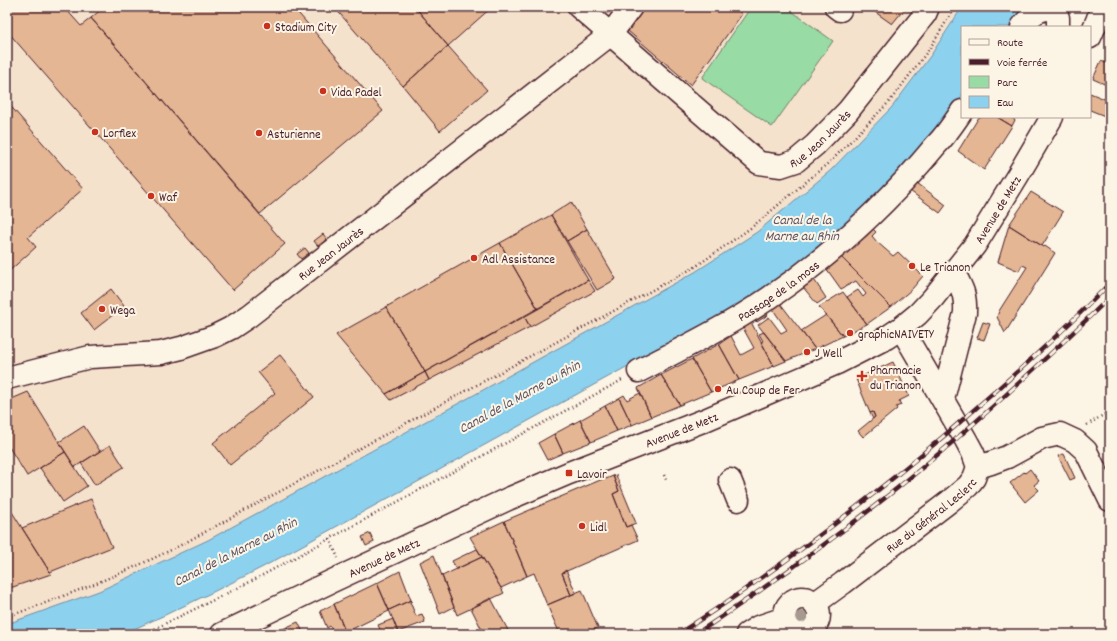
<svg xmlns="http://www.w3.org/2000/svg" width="1117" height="641" font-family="Dekko,sans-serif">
<rect width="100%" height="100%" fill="#fcf5e5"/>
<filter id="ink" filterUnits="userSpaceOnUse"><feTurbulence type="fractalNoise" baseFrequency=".025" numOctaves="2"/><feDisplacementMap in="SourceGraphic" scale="8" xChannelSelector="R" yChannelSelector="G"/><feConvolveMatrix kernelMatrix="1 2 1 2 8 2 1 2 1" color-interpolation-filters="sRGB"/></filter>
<g filter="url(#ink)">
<path fill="#f5e2cd" d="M7 7H949L957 13 931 55 892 107 831 170 757 232 695 272 483 390 208 540 99 591 7 624Z"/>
<path fill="#99dba5" stroke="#727d68" d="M751 7H786L833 41 772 127 702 78Z"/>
<path fill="#8cd1ee" stroke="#728aa0" d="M962 7H1025L1011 27H962V97L928 139 885 186 849 221 821 245 783 275 743 302 691 333 630 365 263 567 213 592 165 615 123 634H7V624L99 591 208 540 483 390 695 272 757 232 831 170 892 107 931 55Z"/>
<path fill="#e4b694" stroke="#4a1f2b" d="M7 7H64L81 26 91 18 285 244 233 290 7 31Z
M104 7H293L383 111 260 214 91 18Z
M334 7H415L448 46 403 86Z
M415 7H492L448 46Z
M600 7H612L608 13Z
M645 7H733L742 14 691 85 628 31Z
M868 7H906L892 24Z
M448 46 487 90 440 131 403 86Z
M1101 61 1110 65V83L1109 86 1093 79Z
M1110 92V118L1090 110V93L1107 100Z
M7 102 83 189 28 237 36 247 7 273Z
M979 117H997L1012 126 984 170 958 151Z
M997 117H1010L1015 120 1012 126Z
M917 183 946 205 940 213 910 191Z
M1031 192 1063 212 1042 246 1009 225Z
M571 202 587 229 567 241 551 215Z
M551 215 588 280 538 309 500 243Z
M1009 225 1044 247 1045 246 1055 253 1005 333 997 317 999 311 1027 267 1022 265 1019 271 998 262Z
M872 228 876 232 872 236 877 242 893 256 898 252 923 276 912 289 891 307 840 256Z
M587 229 616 279 597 290 567 241Z
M323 234 327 239 318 246 314 241Z
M500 243 538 309 425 372 386 307Z
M305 248 309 253 301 259 297 254Z
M840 256 891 307 867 324 847 297 858 290 863 297 866 294 856 281 841 289 826 268Z
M813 278 826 298 817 304 802 286Z
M588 280 595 291 530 327 524 316Z
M111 289 124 306 94 330 81 313Z
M843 292 867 324 843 336 819 307Z
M780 303 815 349 786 361 758 325 769 317 781 333 787 330 772 308Z
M386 307 425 372 386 394 336 335Z
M766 312 768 315 757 322 755 320Z
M826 315 843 336 815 349 801 331Z
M524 316 530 327 429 380 425 372Z
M751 322 774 366 739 380 719 344 731 336 741 355 754 348 743 328Z
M983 322 990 324 984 340 977 338Z
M764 332 786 361 774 366 761 342 763 341 759 334Z
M719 344 739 380 711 392 692 359Z
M280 355 314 397 230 465 213 443 275 393 258 372Z
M692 359 711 392 680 405 661 375Z
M893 362 909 396 899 401 901 405 896 407 897 409 863 437 858 431 875 417 873 412 870 413 856 379Z
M425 372 429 380 391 400 386 394Z
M661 375 680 405 651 417 638 388Z
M28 392 65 452 27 476 7 444V401Z
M640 393 651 417 632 425 619 398 624 395 627 400Z
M619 398 632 425 617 431 605 406Z
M605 406 617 431 591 442 580 420Z
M873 412 875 417 873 419 870 413Z
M580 420 591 442 563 453 554 434Z
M84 426 100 451 75 467 59 442Z
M554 434 563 453 547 460 538 443Z
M110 445 124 467 95 485 81 463Z
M65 452 87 486 63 502 40 468Z
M1063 454H1064L1075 478 1070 480 1058 456Z
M1030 469 1039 481 1034 485 1039 490 1025 502 1010 483 1024 472 1025 473Z
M616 475 636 523 626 527 613 494 619 491 613 476Z
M613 476 619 491 613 494 626 527 631 525 638 540 562 573 571 595 547 605 534 573 527 576 504 521 605 478 606 479Z
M91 499 112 547 50 572 22 528Z
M7 504 51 574 7 589Z
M504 521 527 576 501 588 470 537Z
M370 533 374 542 366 546 362 537Z
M477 549 482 557 456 569 452 561Z
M434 555 454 607 440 614 420 562Z
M482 557 504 593 457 615 442 576Z
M566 570 576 593 571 595 562 573Z
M400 571 411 600 389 610 377 583Z
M377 583 389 611 350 630 352 634H346L334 604Z
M582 590 598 628 583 634H560L547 605Z
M491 598 510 634H484L471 608Z
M411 600 412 601 410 602 416 616 422 614 425 622 398 632 389 610Z
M334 604 346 634H334L330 626 327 628 320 611Z
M393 619 398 633 382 634 378 625Z
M298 622 304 634H291L287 627Z
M287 627 291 634H278L277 632Z"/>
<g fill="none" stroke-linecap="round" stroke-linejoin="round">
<g stroke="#4a1f2b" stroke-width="25">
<g id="minor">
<path id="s1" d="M579 7 759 163 781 166 796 161 815 145 848 111 925 14 928 7"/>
<path d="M836 7 840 10"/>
<path d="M1022 27C1032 14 1037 9 1055 8L1058 18V27"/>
<path id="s2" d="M639 371C683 348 728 326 769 298 831 256 888 203 936 145 946 135 954 123 962 111"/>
<path id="s3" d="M7 378 90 357 161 353 181 348 215 336 231 328 249 316 611 34 631 7"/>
<path d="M943 399 965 313C966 295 962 288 954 273"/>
<path d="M978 467 991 463 1007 457 1042 438 1060 434 1075 441 1086 451 1110 500"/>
<path d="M730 480 738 500"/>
<circle cx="802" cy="615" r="17"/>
<path id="s4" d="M814 604 843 583 950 501 968 486 974 478 978 467 973 453 966 440 901 328"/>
<path d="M747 634 758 627 785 618"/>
</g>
</g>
<g stroke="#4a1f2b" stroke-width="25">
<g id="major">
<path d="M1090 37 1097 21 1102 7"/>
<path id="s5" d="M222 634 330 582 508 499 569 473 705 420 837 363 886 338 901 328 918 314 933 298 975 245 1018 175 1052 117"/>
</g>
</g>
<path stroke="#4a1f2b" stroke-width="2.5" stroke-dasharray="1 3" stroke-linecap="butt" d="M1087 425 1110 411
M664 475 667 482
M330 539 338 558
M7 617C65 596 123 574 179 546L695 267 752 227 832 160 890 101 930 48 955 7
M144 634 250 582 622 380"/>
<use href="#minor" stroke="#fcf5e5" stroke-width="22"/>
<use href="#major" stroke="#fcf5e5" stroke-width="22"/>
<g stroke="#4a1f2b" stroke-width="4.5">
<path id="rail" d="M678 634C772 574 860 507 945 435 1002 386 1058 337 1110 283
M696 634C761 591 824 546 885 498 964 435 1038 367 1110 297"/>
</g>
<use href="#rail" stroke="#fcf5e5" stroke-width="3" stroke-dasharray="9" stroke-linecap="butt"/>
</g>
<circle fill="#a59990" cx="801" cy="617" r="6"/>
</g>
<g fill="#c8321e" stroke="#fcf5e5" stroke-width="1.5">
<circle cx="267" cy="26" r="4"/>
<circle cx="323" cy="91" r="4"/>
<circle cx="95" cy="132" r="4"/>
<circle cx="259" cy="133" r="4"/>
<circle cx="151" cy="196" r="4"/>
<circle cx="474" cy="258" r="4"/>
<circle cx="912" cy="266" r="4"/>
<circle cx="102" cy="309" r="4"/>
<circle cx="850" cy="333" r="4"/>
<circle cx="807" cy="352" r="4"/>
<path d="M860 370h4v4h4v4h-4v4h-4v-4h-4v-4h4z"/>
<circle cx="718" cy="389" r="4"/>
<rect x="565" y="469" width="8" height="8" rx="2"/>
<circle cx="582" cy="526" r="4"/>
</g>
<g text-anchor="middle" stroke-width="4" stroke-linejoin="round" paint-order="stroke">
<g font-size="13" fill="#4a1f2b" stroke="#fcf5e5" text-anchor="start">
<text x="275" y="31">Stadium City</text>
<text x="331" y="96">Vida Padel</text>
<text x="103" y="137">Lorflex</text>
<text x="267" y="138">Asturienne</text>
<text x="159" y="201">Waf</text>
<text x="482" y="263">Adl Assistance</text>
<text x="920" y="271">Le Trianon</text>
<text x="110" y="314">Wega</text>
<text x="858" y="338">graphicNAIVETY</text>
<text x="815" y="357">J Well</text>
<text x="870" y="374">Pharmacie<tspan x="870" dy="15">du Trianon</tspan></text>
<text x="726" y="394">Au Coup de Fer</text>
<text x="577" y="478">Lavoir</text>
<text x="590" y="531">Lidl</text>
</g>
<g font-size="13" fill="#4a1f2b" stroke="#fcf5e5">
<text dy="5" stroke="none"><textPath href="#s1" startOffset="309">Rue Jean Jaurès</textPath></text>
<text dy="5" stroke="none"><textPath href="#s5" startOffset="899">Avenue de Metz</textPath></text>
<text dy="5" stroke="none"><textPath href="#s3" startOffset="356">Rue Jean Jaurès</textPath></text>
<text dy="5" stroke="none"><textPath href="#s2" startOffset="161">Passage de la moss</textPath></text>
<text dy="5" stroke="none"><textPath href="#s5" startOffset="503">Avenue de Metz</textPath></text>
<text dy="5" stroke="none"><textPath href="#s4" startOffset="147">Rue du Général Leclerc</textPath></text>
<text dy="5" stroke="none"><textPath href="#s5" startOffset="179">Avenue de Metz</textPath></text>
</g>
<g font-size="14" font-style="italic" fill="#5e5466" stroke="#fcf5e5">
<text x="802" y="224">Canal de la<tspan x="802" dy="16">Marne au Rhin</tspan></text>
<text transform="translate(519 396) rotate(-29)" y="5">Canal de la Marne au Rhin</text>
<text transform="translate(235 551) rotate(-27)" y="5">Canal de la Marne au Rhin</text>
</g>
</g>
<rect width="1117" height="641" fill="none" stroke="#fcf5e5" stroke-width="24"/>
<rect x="12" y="12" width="1093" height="617" fill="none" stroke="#4a1f2b" stroke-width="1.5" filter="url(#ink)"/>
<rect x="961" y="26" width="130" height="92" fill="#fcf5e5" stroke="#b59f9b"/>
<rect x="969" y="39" width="20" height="6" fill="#fcf5e5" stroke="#b59f9b"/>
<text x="997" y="46" font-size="12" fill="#4a1f2b">Route</text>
<rect x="969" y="59" width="20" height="6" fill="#4a1f2b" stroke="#b59f9b"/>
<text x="997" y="66" font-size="12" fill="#4a1f2b">Voie ferrée</text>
<rect x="969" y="76" width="20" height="12" fill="#99dba5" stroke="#b59f9b"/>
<text x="997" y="86" font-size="12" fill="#4a1f2b">Parc</text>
<rect x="969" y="96" width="20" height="12" fill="#8cd1ee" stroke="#b59f9b"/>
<text x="997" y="106" font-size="12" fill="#4a1f2b">Eau</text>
</svg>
